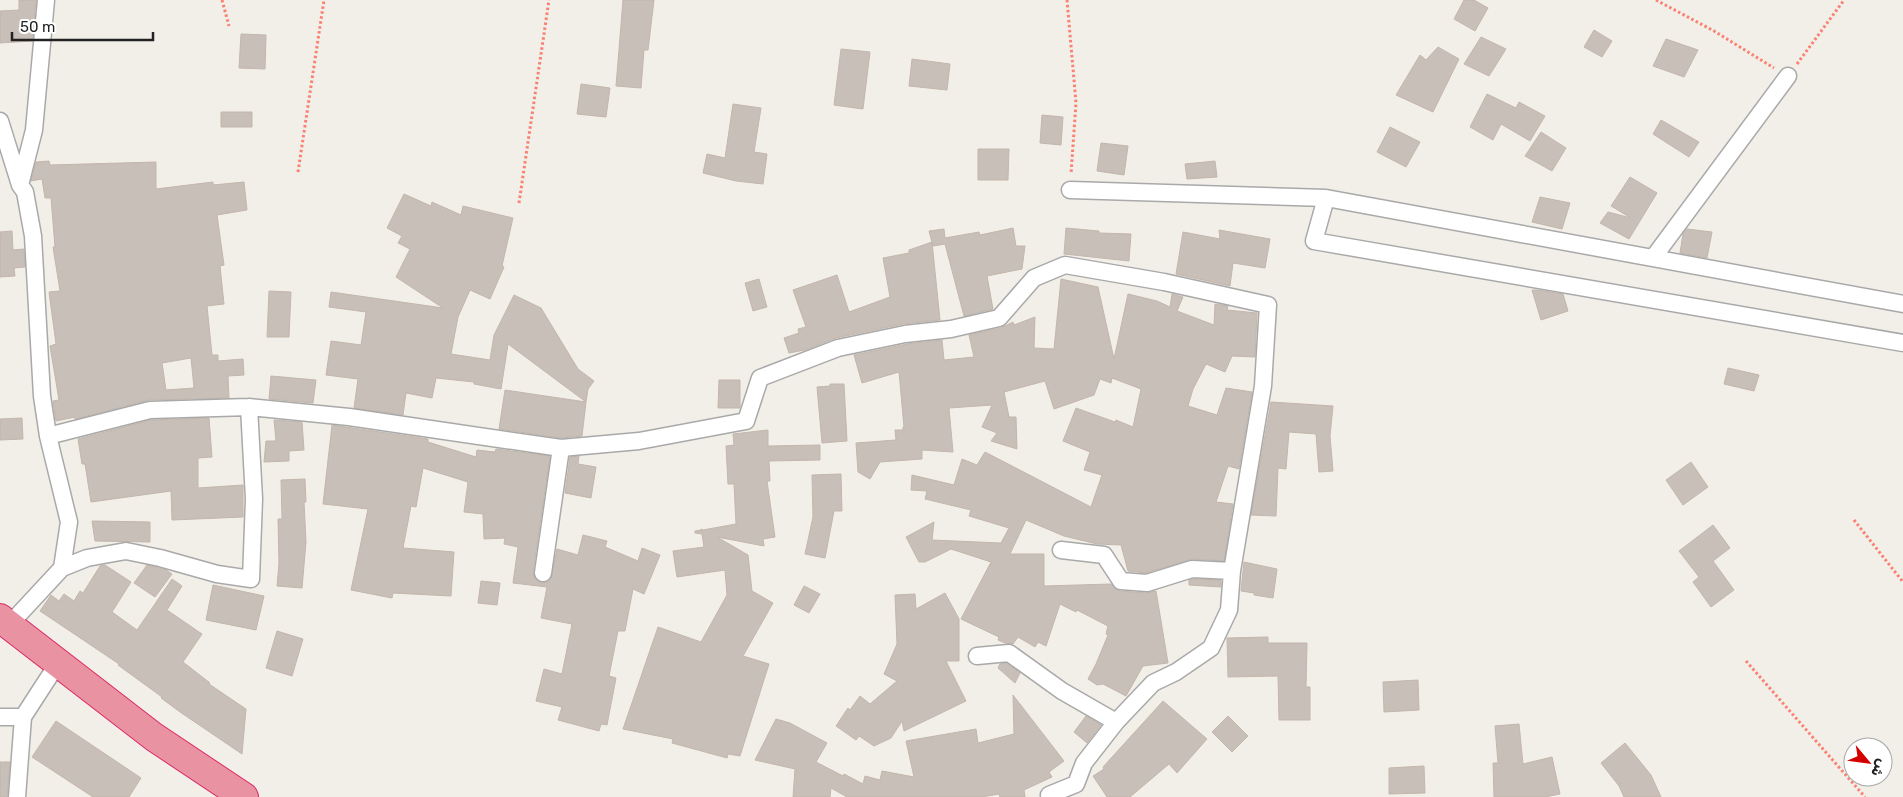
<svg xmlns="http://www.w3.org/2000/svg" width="1903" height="797" font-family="Rubik,'Noto Sans Arabic',sans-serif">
<rect width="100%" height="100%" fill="#f2efe9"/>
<path fill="#c7bfb8" stroke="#c4b6ab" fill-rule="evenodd" d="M19 0H36L32 41 0 43V11L19 10Z
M623 0H654L648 50H644L641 88 616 86Z
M1464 0H1474L1488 8 1475 31 1454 19Z
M1594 30 1612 41 1602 57 1584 47Z
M241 34 266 35 265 69 239 68Z
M1481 37 1506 49 1489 76 1464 64Z
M1666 39 1698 50 1684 77 1653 66Z
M1438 47 1459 59 1433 112 1396 95 1420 55 1426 60Z
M841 49 870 52 863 109 834 105Z
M912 59 950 64 947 90 909 86Z
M581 84 610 88 606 117 577 114Z
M1487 94 1516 108 1519 102 1545 116 1530 141 1501 124 1493 140 1470 127Z
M733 104 761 108 754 152 767 154 763 184 736 181 703 173 707 154 725 158Z
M221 112H252V127H221Z
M1042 115 1063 117 1061 145 1040 143Z
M1661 120 1699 142 1689 157 1653 134Z
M1390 127 1420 142 1406 167 1377 152Z
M1541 132 1566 148 1552 171 1525 156Z
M1101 143 1128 146 1124 175 1097 171Z
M978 149H1009L1008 180H978Z
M49 161 50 165 156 162V189L213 182V185L244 182 247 210 217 215 224 265 220 266 224 304 207 306 212 355H218V361L243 359 244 375 228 376 229 398 149 400 75 419V417L56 421 53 401 59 400 50 346 56 344 49 292 60 291 53 247H55L51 198H45L42 179 31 181 36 162ZM191 358 194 388 166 390 162 363Z
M1215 161 1217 177 1187 179 1185 164Z
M1630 177 1657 193 1629 239 1600 223 1608 212 1631 218 1611 206Z
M404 194 431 206 432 202 461 215 463 206 513 218 502 266 504 267 490 299 470 290 458 317 451 354 490 360 494 335 514 295 541 308 578 369 594 381 588 389 586 402 508 344 501 389 474 384V382L436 378 432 398 406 393 403 415 354 408 358 379 326 375 331 341 361 345 366 312 329 307 331 292 443 308 396 277 410 249 398 243 402 236 387 228Z
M1540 197 1570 203 1562 229 1532 222Z
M1013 228 1016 246H1025L1022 269 987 276 993 309 964 316 945 244 933 246 929 231 944 229 945 238 979 232 980 235Z
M1066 228 1099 231V233L1131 234 1129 261 1064 254Z
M1687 229 1712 232 1707 258 1680 253 1683 234Z
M1219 230 1270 239 1265 268 1233 263 1230 286 1176 274 1183 232 1220 239Z
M12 231 13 250 24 249 25 267 14 268 15 276 0 277V232Z
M932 242 940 320 903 324 836 338 805 350 789 353 784 338 799 333 798 329 806 327 793 290 837 275 849 312 890 297 883 258 909 253V250Z
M759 279 767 307 753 311 745 283Z
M1061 279 1098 287 1114 359 1128 294 1157 301 1170 307 1172 294 1183 297 1177 311 1214 325 1215 304 1228 306 1227 310 1257 313 1255 357 1232 356 1225 372 1206 364 1193 389 1188 406 1217 415 1226 388 1252 392 1239 469 1228 466 1216 502 1233 504 1224 561 1192 559 1146 573 1128 571 1121 545 1097 544 1064 536 1026 520 1010 554H1044V586L1111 584 1116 589 1120 591 1146 593 1156 591 1168 663 1143 666 1126 696 1103 684 1097 685 1088 679 1096 664 1108 635 1106 634 1108 626 1077 610 1076 612 1060 604 1046 646 1038 642 1035 647 1018 637 1013 644 1005 643 998 640 999 637 961 619 991 562 951 549 925 562H919L906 537 934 522 932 540 1001 543 1009 528 969 516 971 510 925 499 927 491 911 490 912 475 954 485 962 459 977 465 985 452 1091 507 1102 475 1084 470 1090 452 1063 441 1076 408 1115 422 1116 420 1133 427 1141 389 1112 378 1111 383 1100 379 1094 395 1054 409 1045 381 1004 392 1009 417H1016L1017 449 991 441 997 433 982 427 992 405 949 408 953 452 922 450V459L880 462 870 479 858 472 856 443 896 440 895 430H903V427H904L899 372 862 383 854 355 907 344 942 340 944 360 974 357 969 335 1001 328 1013 322 1014 325 1035 317 1034 348 1054 349Z
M1532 290H1537L1563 294 1568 311 1541 320Z
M269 291 291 292 289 337H267Z
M1728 368 1759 375 1754 391 1724 384Z
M271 376 316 380 313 403 269 399Z
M719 380H740V408H718Z
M830 384H844L847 441 822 443 817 387 830 386Z
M505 390 586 402 582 436 561 438 499 429Z
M1271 402 1333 406 1330 436 1333 471 1319 472 1316 434 1289 432 1286 469 1278 468 1276 516 1251 515Z
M22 418 23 439 0 440V419Z
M209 418 212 457 198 458V488L243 485V517L172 520 171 491 91 502 85 464H82L78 439 151 420Z
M274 420 302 422 304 450 289 451V461L264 462 266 441H276Z
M332 425 428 439V442L476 457 477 450 495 452 496 449 550 456 533 572 534 577 541 583 547 582 551 579 557 549 578 555 583 535 607 541 605 547 638 561 642 548 660 555 644 594 633 589 625 631H618L609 676 616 678 607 725 601 724 599 731 558 720 562 707 536 701 544 669 562 674 572 624 541 618 547 587 513 583 518 547 504 544 505 538 484 539 483 514 464 512 468 482 423 468 416 507 411 506 403 548 454 552 451 596 393 593 392 598 351 590 368 509 323 504Z
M768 430V446L820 445V460L769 461 770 481H767L775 537 763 539 764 546 717 537 748 555 752 591 773 603 743 656 769 664 740 756 728 754 727 758 672 743 673 739 623 729 658 627 701 642 727 595 725 570 677 577 673 551 704 547 702 534 695 533V531L701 530V529L703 530 736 524 734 484H728L726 446 734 445 733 434Z
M579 456 578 464 596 467 591 498 565 493 570 457Z
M1691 462 1708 487 1683 505 1666 480Z
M841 474 842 511H834L825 558 805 554 813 517 812 475Z
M305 479 306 502H304L306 542 302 588 277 586 279 563 278 519H282L281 480Z
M92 521 150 522V542L95 541Z
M1713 525 1730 548 1713 561 1734 590 1711 607 1693 582 1699 577 1679 551Z
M1244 562 1277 569 1273 598 1254 595V593L1241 591Z
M105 565 131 582 112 612 137 630 172 579 182 586 167 610 202 634 183 662 210 683 209 684 246 709 242 754 180 712 161 698 162 697 118 665 119 664 40 611 51 595 59 601 64 594 74 601 80 591 83 593 100 566Z
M147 565 166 570 172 574 155 597 134 583Z
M1193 579 1221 580V587L1189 585V580Z
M481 581 500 583 497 605 478 603Z
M213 585 264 596 256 630 206 620Z
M804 586 820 594 809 613 794 605Z
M945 593 959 619V661H946L966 701 904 731 902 721 891 738 874 746 859 736 856 740 836 726 848 708 850 710 860 696 870 704 897 681 884 674 897 644 895 595 915 594 916 609Z
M277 631 303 639 292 676 266 668Z
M1268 637V643H1307L1306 687H1310V720H1279L1278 676 1228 677 1227 638Z
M1006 663 1020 673 1015 683 998 668 1000 664Z
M1418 680 1419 710 1384 712 1383 682Z
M1013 695 1064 761 1049 772 1052 777 1024 790 1025 797H1000L999 794 982 797H847L831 788 830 797H793L795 769 755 760 776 719 790 723 827 743 816 762 843 776 844 774 863 784 865 776 880 780 882 771 914 777 906 741 976 729 978 743 1014 734Z
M1163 701 1207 739 1177 773 1169 764 1130 797H1107L1093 776 1104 769 1103 767Z
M1086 716 1101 725 1087 743 1074 732Z
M1228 716 1248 736 1232 752 1212 732Z
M56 721 141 778 129 797H93L32 757Z
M1519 724 1523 764 1552 757 1560 794 1545 797H1494L1493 763H1498L1495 726Z
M1625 743 1651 775 1661 797H1624L1619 786 1601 763Z
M0 762H10L7 797H0Z
M1424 766 1425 793 1389 794V768Z"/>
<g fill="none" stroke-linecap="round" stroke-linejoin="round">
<g stroke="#a9a9a9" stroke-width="19">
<path id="street" d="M0 121 20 185 25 192 33 236 42 396 48 436 69 522 62 568 9 625
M20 185 34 130 46 0
M1070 190 1326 198 1903 304
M1326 198 1314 241 1903 343
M1653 258 1788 76
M48 436 150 410 249 407 349 417 561 448 543 573
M561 448 639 441 746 421 760 378 838 348 905 334 951 329 999 318 1034 278 1065 265 1164 282 1268 305 1263 386 1232 571 1229 610 1211 648 1176 672 1153 683 1116 722 1084 763 1076 784 1049 795
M1061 550 1104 555 1121 581 1147 583 1192 569 1232 571
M62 568 87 558 126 551 160 558 217 574 251 579 254 499 249 407
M977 656 1009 653 1062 691 1116 722
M0 717H23
M17 797 23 717 58 663"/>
</g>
<g stroke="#dc2a67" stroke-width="30">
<path id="highway" d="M0 618 154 737 244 797"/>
</g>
<path stroke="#fa8072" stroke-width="3" stroke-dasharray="2.5 2.5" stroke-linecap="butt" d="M222 0 229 26
M1067 0 1076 103 1071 174
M1656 0 1714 31 1774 68
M1797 64 1844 0
M298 172 324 0
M519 203 549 0
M1854 520 1903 582
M1746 661 1865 797"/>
<use href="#street" stroke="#fff" stroke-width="16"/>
<use href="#highway" stroke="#e892a2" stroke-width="28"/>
</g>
<g transform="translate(1868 762) rotate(119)"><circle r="24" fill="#ffffff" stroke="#a7a7a7"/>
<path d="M0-4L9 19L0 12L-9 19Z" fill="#d40000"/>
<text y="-8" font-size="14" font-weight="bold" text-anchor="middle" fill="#222222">ش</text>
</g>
<path d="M12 32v8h141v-8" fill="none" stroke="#222222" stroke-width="2.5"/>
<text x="20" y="32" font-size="15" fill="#222222" stroke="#ffffff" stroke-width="4" paint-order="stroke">50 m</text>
</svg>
